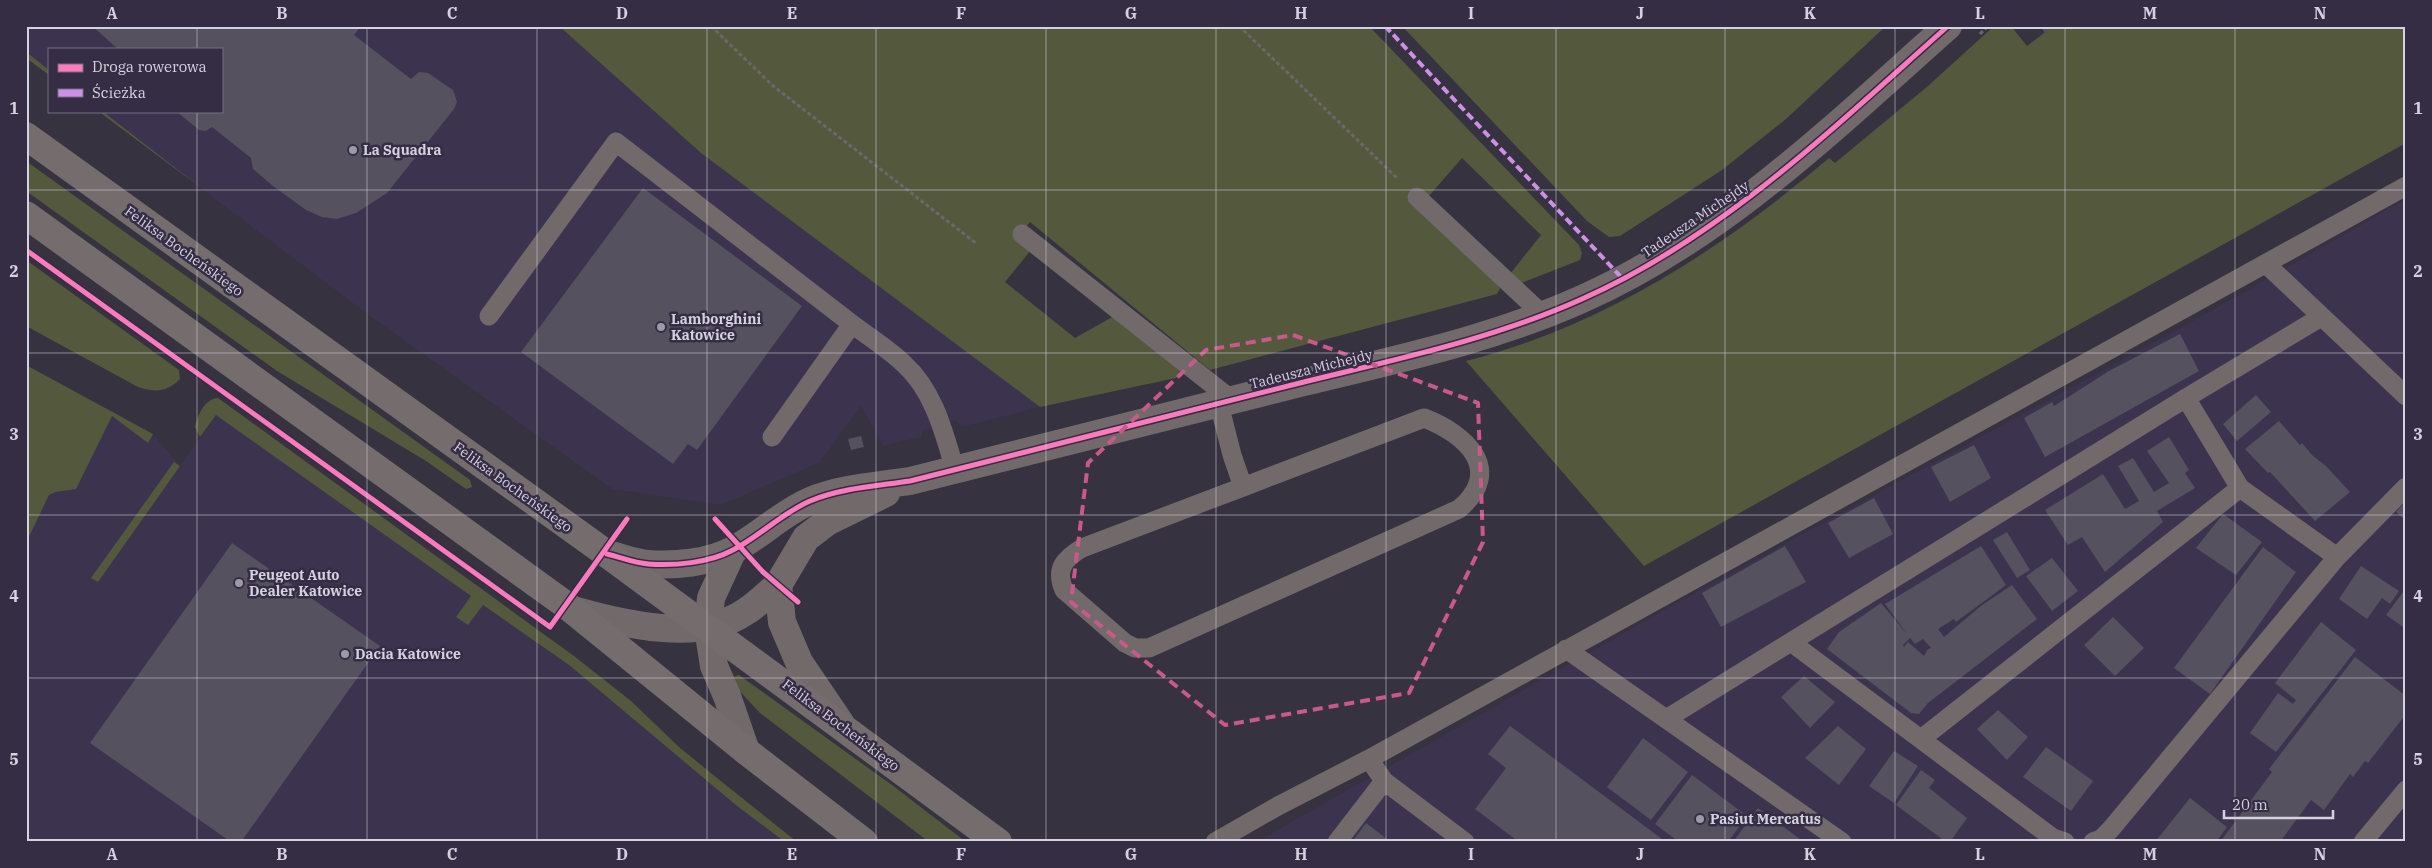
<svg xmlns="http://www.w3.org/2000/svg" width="2432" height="868" font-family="'IBM Plex Serif',serif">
<rect width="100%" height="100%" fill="#36323f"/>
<path fill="#3c334e" d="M26 26H559L701 153 1040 407 962 427 955 420 923 430 921 437 883 446 861 406 820 462 721 505 612 489 370 316 98 111H221V49H49V75L26 58Z
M2406 199V842H1256L1682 600 2204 315Z
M85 397 153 434 180 466 225 403 471 597 569 665 737 806 785 842H26V530Z"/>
<path fill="#54593d" d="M559 26H1369L1579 245 1582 253 1580 260 1519 284 1510 274 1541 235 1462 158 1428 197 1422 192 1411 204 1498 285 1500 289 1497 294 1210 370 1030 222 1017 239 1031 250 1005 282 1075 338 1114 316 1179 366 1183 373 1176 378 1040 407 701 153Z
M1402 26H1886L1786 119 1722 170 1620 236 1609 237 1587 221Z
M1994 26H2011L2027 46 2053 26H2406V143L1644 566 1466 361C1604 326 1722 249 1829 158L1835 163 1928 86Z
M26 52 49 70V75L26 58Z
M98 111H102L200 187Z
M26 161 470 480 472 487 466 489 426 461 277 371 26 191Z
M26 260 179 370 180 379C166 393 155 392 138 387L26 326Z
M26 365 153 434 148 443 112 416 76 489 55 492 49 495 26 543Z
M218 398 574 656 631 701 679 747 717 778 797 842H785L737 806 569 665 483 605 468 625 456 617 471 596 216 415 200 437 195 427C198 415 204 399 218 398Z
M174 462 180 466 98 582 91 578Z
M739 675 896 788 966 842H929L760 713 734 685 732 680 735 676Z"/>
<path fill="#56515f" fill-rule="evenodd" d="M92 26H361L354 35 411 79 419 72 428 73 453 90 457 102 454 109 387 193 356 213 337 219 322 217 306 210 273 186 253 169 251 158 212 127 206 131 199 130 176 111H221V49H118Z
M2040 26H2053L2045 33Z
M643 188 802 306 697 450 688 444 673 464 521 352Z
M2180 334 2199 371 2045 457 2024 418 2052 402 2054 406 2109 371Z
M2256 395 2271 412 2237 441 2223 424Z
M2279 421 2300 445 2302 443 2313 456 2326 466 2350 492 2315 521 2270 472 2268 473 2245 449Z
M861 436 864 447 851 450 848 439Z
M2169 437 2189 470 2185 473 2195 488 2157 511 2163 522 2105 572 2082 537 2068 545 2045 510 2103 474 2125 509 2139 501 2118 466 2133 458 2154 492 2169 483 2147 451Z
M1974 445 1991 478 1950 502 1931 467Z
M1874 498 1893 534 1849 558 1828 523Z
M2406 501V521L2396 512Z
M2223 514 2262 542 2236 575 2196 548Z
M2007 532 2030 570 2017 578 1993 540Z
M232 543 380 646 241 842H231L90 743Z
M1785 546 1806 582 1721 627 1702 593Z
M1981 546 2006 585 1956 622 1954 619 1938 629 1944 637 1982 605 2012 585 2037 619 1928 703 1919 714 1911 713 1827 649 1839 632 1881 603 1907 634 1885 604ZM1910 638 1915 644 1923 639 1931 648 1927 650 1924 656 1908 642 1904 647 1903 645Z
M2263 547 2296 572 2210 694 2174 668Z
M2052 558 2078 591 2052 611 2026 576Z
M2361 566 2399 591 2390 604 2382 598 2367 619 2339 599Z
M2406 588V629L2386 615Z
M2113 617 2144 648 2115 676 2084 645Z
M2321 622 2356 650 2276 752 2250 733 2278 693 2293 704 2296 700 2275 683Z
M2355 657 2406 696V714L2368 763 2365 761 2353 777 2350 774 2324 810 2311 800 2280 842H2220L2272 772 2269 769Z
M1804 676 1835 702 1810 728 1781 697Z
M1998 710 2028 737 2007 760 1977 729Z
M1510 726 1528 739 1666 842H1519L1475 809 1506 768 1488 754Z
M1838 726 1866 749 1839 785 1805 758Z
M1643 738 1688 772 1651 820 1607 787Z
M2046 747 2093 781 2071 811 2023 777Z
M1894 751 1918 766 1894 803 1869 786Z
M1921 770 1935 780 1929 788 1967 818 1950 842H1946L1896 805Z
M1692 775 1747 816 1728 842H1679L1655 824Z
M2190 798 2227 827 2216 842H2155Z
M1758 808 1804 842H1733Z
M1366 823 1391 842H1352Z"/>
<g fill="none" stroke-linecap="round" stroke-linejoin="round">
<path stroke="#6c676a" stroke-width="3" stroke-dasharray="4 2.5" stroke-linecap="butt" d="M711 26 772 85 977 244
M1239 26 1397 178
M1980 34 1988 26"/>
<path stroke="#726a6a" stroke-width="19" d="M1417 197 1543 315
M1022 234 1232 400
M2266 264 2406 396
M489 316 616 142 852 324
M2186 398 2240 488 2337 557
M1219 404 1232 455 1243 487 1082 548C1064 559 1055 569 1064 590L1125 643 1135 648H1149L1459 509C1505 470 1466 434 1424 418L1243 487
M772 437 852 324C869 337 889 349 904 364 934 391 944 433 955 470
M1792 643 2053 838 2065 842
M1566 649 1842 842
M1666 719 2186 398 2321 317
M1921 739 2240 488
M1369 759 2406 186
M1215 842 1278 806 1369 759 1384 781 1465 842
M1337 842 1384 781
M2093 842 2101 839 2111 829 2337 557 2406 487
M2363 842 2406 790"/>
<path stroke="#726a6a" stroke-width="28" d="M733 550 711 598 708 628 714 666 727 696 746 751
M607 554C620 557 634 563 648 564 674 566 709 563 733 550 760 536 782 513 810 501 841 488 877 486 910 481 1041 448 1173 415 1304 382 1398 359 1493 339 1582 299 1722 237 1834 127 1948 26
M573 610C622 624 700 643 745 612 757 605 767 594 778 585
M841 724 799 662 782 622 778 585 806 538 827 522 886 493"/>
<path stroke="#756c6d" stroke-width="28" d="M26 136 607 554 998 842
M26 215 566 605 746 751 864 842"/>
<path stroke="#ce8fe9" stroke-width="4" stroke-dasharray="8 4" stroke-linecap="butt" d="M1385 26 1622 278"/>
<g stroke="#352d44" stroke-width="8">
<path id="cycleway" d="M26 250 550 627 627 519
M715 519 763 572 798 602
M607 554C620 557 634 563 648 564 674 566 709 563 733 550 760 536 782 513 810 501 841 488 877 486 910 481 1041 448 1173 415 1304 382 1398 359 1493 339 1582 299 1722 237 1834 127 1948 26"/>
</g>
<use href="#cycleway" stroke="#fd7abc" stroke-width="5"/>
</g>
<path fill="none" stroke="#c9598a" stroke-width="4" stroke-dasharray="10 6" stroke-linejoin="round" d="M1293 335 1478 403 1483 542 1409 693 1225 725 1071 602 1088 463 1206 350Z"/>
<path fill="none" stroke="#d5d1e0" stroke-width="1" stroke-opacity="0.55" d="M197 26V49M367 26V842M537 26V842M707 26V842M876 26V842M1046 26V842M1216 26V842M1386 26V842M1556 26V842M1725 26V842M1895 26V842M2065 26V842M2235 26V842M197 111V842M26 190H2406M26 353H2406M26 515H2406M26 678H2406"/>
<g fill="#9d99a8" stroke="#352d44" stroke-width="2">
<circle cx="353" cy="150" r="5"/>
<circle cx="661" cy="327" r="5"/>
<circle cx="239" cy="583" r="5"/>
<circle cx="345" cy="654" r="5"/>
<circle cx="1700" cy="819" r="5"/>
</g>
<g text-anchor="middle" stroke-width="5" stroke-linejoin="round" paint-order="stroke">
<g font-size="14" font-weight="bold" fill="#d5d1e0" stroke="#352d44" text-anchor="start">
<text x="363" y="155">La Squadra</text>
<text x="671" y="324">Lamborghini<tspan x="671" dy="16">Katowice</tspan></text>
<text x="249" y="580">Peugeot Auto<tspan x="249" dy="16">Dealer Katowice</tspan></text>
<text x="355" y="659">Dacia Katowice</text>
<text x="1710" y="824">Pasiut Mercatus</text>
</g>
<g font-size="14" fill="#d5d1e0" stroke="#352d44">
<text transform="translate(1695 219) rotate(-34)" y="5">Tadeusza Michejdy</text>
<text transform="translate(184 251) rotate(36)" y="5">Feliksa Bocheńskiego</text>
<text transform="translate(1311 369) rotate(-14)" y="5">Tadeusza Michejdy</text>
<text transform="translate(513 487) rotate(36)" y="5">Feliksa Bocheńskiego</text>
<text transform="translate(841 725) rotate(37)" y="5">Feliksa Bocheńskiego</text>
</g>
</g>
<rect width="2432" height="868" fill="none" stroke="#352d44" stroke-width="55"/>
<rect x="48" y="48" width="175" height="65" fill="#352d44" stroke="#756f82"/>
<rect x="58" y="64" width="25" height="8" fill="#fd7abc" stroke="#756f82"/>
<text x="92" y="72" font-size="15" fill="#d5d1e0">Droga rowerowa</text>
<rect x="58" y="89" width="25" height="8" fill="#ce8fe9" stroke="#756f82"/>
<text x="92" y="98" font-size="15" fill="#d5d1e0">Ścieżka</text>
<path d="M2224 810v8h109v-8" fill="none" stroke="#d5d1e0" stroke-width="2.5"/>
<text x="2232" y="810" font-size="15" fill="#d5d1e0" stroke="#352d44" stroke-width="4" paint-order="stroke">20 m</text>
<rect x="28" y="28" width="2376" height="812" fill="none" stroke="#d5d1e0" stroke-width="2"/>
<g font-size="16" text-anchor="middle" font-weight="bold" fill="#d5d1e0">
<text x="112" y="19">A</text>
<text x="282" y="19">B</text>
<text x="452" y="19">C</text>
<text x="622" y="19">D</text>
<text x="792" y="19">E</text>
<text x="961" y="19">F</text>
<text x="1131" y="19">G</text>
<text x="1301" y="19">H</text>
<text x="1471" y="19">I</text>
<text x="1640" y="19">J</text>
<text x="1810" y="19">K</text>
<text x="1980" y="19">L</text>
<text x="2150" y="19">M</text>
<text x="2320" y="19">N</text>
<text x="14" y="114">1</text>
<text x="2418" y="114">1</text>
<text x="14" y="277">2</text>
<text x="2418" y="277">2</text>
<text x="14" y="440">3</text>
<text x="2418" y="440">3</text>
<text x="14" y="602">4</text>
<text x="2418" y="602">4</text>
<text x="14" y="765">5</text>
<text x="2418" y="765">5</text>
<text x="112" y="860">A</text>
<text x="282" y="860">B</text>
<text x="452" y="860">C</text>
<text x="622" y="860">D</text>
<text x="792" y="860">E</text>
<text x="961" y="860">F</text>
<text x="1131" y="860">G</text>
<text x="1301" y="860">H</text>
<text x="1471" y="860">I</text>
<text x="1640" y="860">J</text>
<text x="1810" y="860">K</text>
<text x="1980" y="860">L</text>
<text x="2150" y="860">M</text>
<text x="2320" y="860">N</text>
</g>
</svg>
